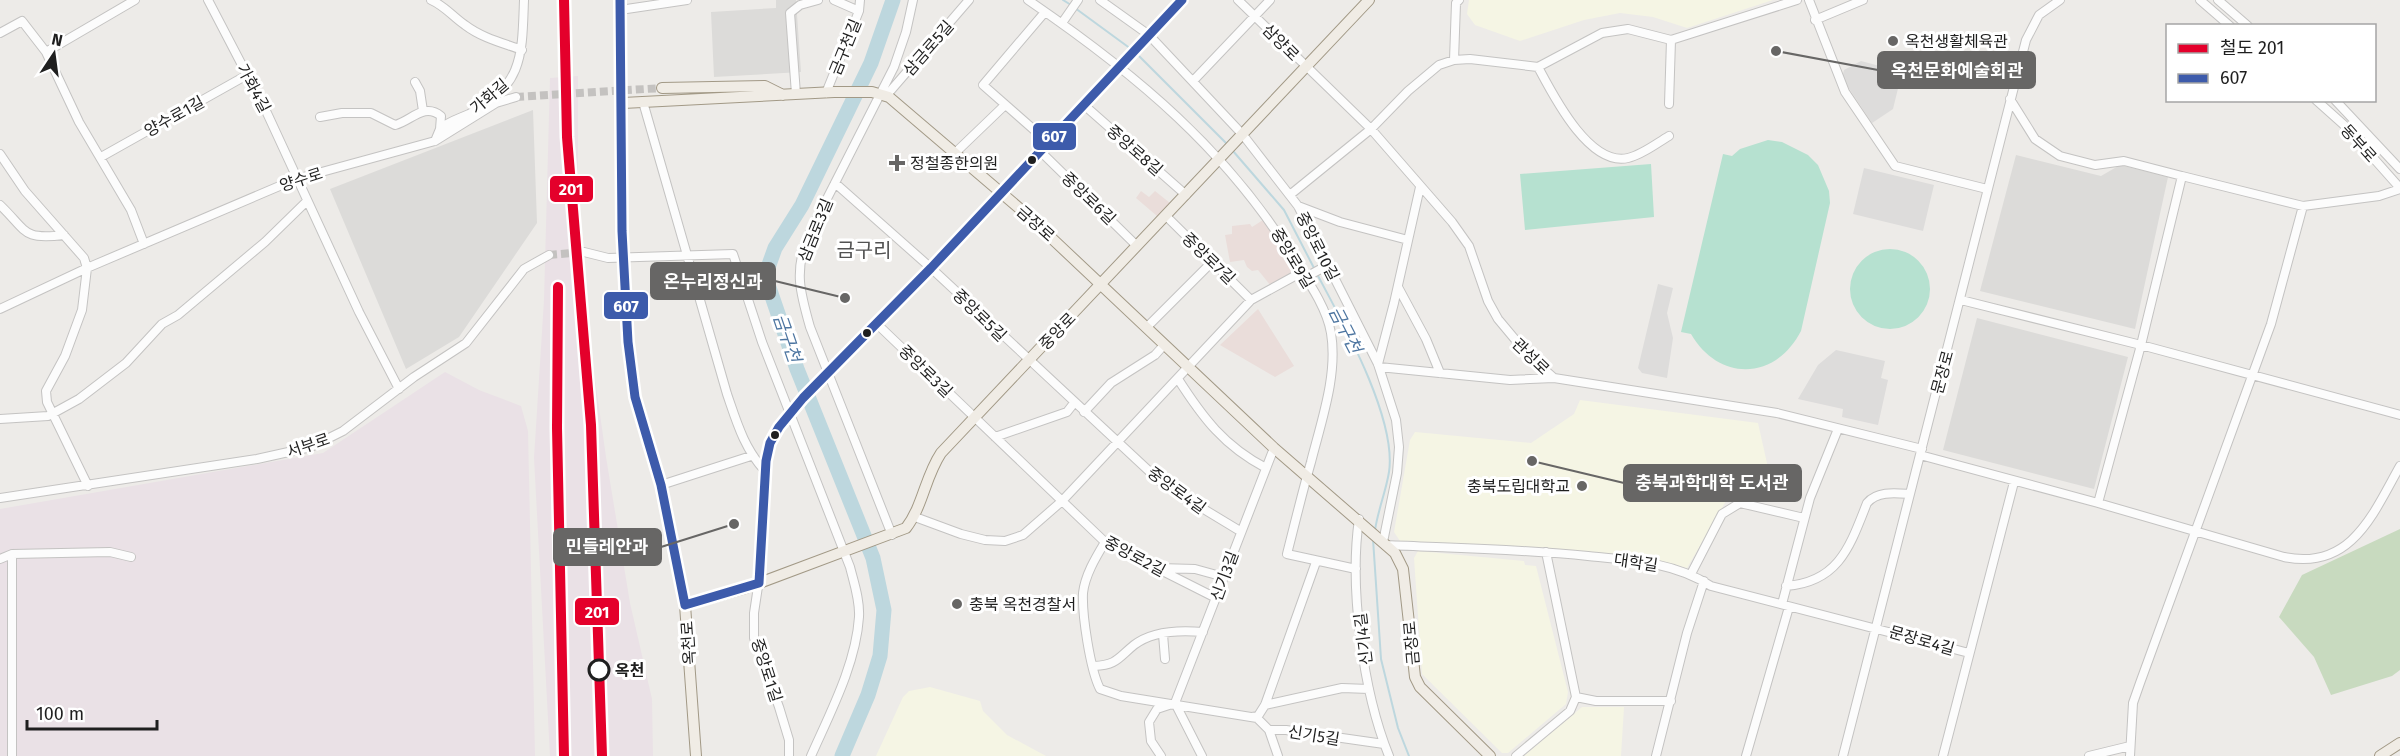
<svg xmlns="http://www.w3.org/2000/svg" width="2400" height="756" font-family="'Fira Sans','Noto Sans KR',sans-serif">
<rect width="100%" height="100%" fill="#edebe8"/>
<path fill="#dcdbd9" d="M776 0H796L801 72 714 77 711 12 776 8Z
M533 110 537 223 459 337 406 369 330 189Z
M2016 155 2101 176 2120 165 2168 177 2135 329 1980 291Z
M1977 318 2128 357 2094 489 1943 450Z"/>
<path fill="#eaddda" d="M1141 191 1149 197 1155 191 1170 203 1157 216 1136 198Z
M1263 220 1292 262V273L1271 286 1258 270 1252 271 1247 267 1244 260 1230 262 1225 235 1232 234V226L1250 224 1252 227Z
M1258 309 1294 366 1275 377 1220 345Z"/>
<path fill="#eae1e6" d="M578 76V213L588 329 606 457 630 603 652 699 653 756H550L534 458 544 300 550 78Z
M445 372 479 390 521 406 528 431 535 756H0V509L323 453Z"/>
<path fill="#f5f5e4" d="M1469 0H1773L1687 28 1653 17 1620 13 1584 20 1520 41 1475 25 1467 14Z
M1580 400 1758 423 1771 481 1726 501 1687 568 1646 557 1400 541 1394 532 1410 440 1415 432 1531 443 1574 414Z
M1418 551 1524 561 1525 565 1536 566 1568 692 1566 704 1508 753H1502L1422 674 1414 558Z
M930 687 980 701 983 711 1007 735 1046 756H876L903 697 909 691Z
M1582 707H1624L1621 756H1524Z"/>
<path fill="#c8dabf" d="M2400 529V670L2392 676 2331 695 2314 657 2279 617 2302 575Z"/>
<path fill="#b6e1d0" d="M1768 140 1782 142 1808 155 1818 165 1829 191 1830 203 1801 331C1775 381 1719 382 1691 334L1681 332 1723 154 1732 156 1740 149Z
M1651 164 1654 217 1525 230 1520 174Z
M1850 289a40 40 0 1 1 80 0a40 40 0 1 1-80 0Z"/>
<path fill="#dddcdb" d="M1861 61 1902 72 1893 109 1872 123 1842 78 1844 70Z
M1864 168 1934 185 1923 231 1853 214Z
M1658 284 1673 288 1667 313 1673 338 1667 378 1642 373 1638 368Z
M1836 350 1885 361 1881 378 1888 380 1878 425 1842 417 1843 409 1798 399 1818 365Z"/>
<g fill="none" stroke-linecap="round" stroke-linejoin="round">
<path stroke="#bdd7de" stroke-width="2" d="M1063 0 1071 5
M1075 8 1131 49
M1136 53 1227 144
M1233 151 1284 210 1314 268
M1317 274C1342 321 1397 418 1389 472 1386 491 1378 510 1375 530
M1373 539 1381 659 1398 728 1409 756"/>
<path stroke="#bdd7de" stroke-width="15" d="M842 756 868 695 880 656 884 610 873 558 797 369 765 276 775 248 802 205 871 63 893 0"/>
<path stroke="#c4c2c0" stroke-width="8" stroke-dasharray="8 4" stroke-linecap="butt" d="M516 97 662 88
M549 255 584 252"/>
<g stroke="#c4c3c2" stroke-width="10">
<path id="minor" d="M135 0 46 52 79 122 131 210 144 244
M208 0 267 113 359 312 399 389
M431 0C445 6 453 17 465 25 482 38 503 43 522 50
M834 0 859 11
M1028 0C1136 74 1229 151 1297 264 1310 284 1327 309 1331 333 1338 375 1321 422 1311 462 1302 493 1295 523 1287 554L1356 569
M1100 0 1149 35 1243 135 1298 206 1378 364 1396 420 1399 447 1397 473 1383 542
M1238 0 1371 129 1452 222 1469 246 1488 301 1498 319 1528 355 1554 378 1777 413 1922 449
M1809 0 1845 92 1895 166 1987 189
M2200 0 2230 26
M2218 0 2248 26
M620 10 687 0
M1045 12 983 85 1049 143
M1815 20 1863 0
M1062 23 1078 0
M0 33 22 21 46 52
M1454 60 1456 3 1459 0
M1538 67C1553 95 1589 167 1628 158 1642 155 1657 143 1669 136
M1193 81 1270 0
M415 82 420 91 423 111
M826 93 859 11 860 0
M796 94 790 13 800 5 818 0
M886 96 969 0
M2316 100 2344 125 2400 188
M2335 100 2400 169
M643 102 727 394C737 423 744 448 765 471
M1669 104 1671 40 1797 0
M1084 105 1186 195
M320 117 342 113H371L395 125C411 121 424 102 441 116L440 129
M435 141 440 129C449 121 458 119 469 114 524 86 522 54 524 0
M1040 151 1137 246
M955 153 1005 105
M0 154 25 191 84 258 87 268 82 310 65 356 46 391 47 402 88 486
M101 157 247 75
M2182 176 2303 206 2379 196 2400 189
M835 183 931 268 1164 485 1240 531
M1291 194 1371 129 1408 91 1439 65 1454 60 1470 59 1538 67 1602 33 1628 29 1671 40
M0 205C28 232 22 240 64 235
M1298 206 1340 222 1408 240
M1166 216 1251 300
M584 252 608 258 733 254 762 342 850 567C854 583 860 600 859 617 856 664 830 713 811 756
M1306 277 1328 265
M1398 287 1426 339 1440 373
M1961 300 2141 345 2400 415
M0 309 87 268 296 179 435 141 496 103 516 97
M877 324 1105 542 1216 598
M1146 328 1212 262
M1378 364 1394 303 1420 187
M1379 367 1510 380 1554 378
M1178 379C1203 418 1224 446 1266 468
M1084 412 1111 383 1155 355 1164 345
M0 419 48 416 79 399 126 363 162 324 178 315 265 242 306 202
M995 437 1067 412 1074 403
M1920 455 2098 503 2141 345 2182 176 2124 161 2095 165 2060 156 2035 139 2010 99
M661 485 751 456
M0 498 257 459 311 447 343 431 414 377 466 343 524 269 549 255
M2098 503 2284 557C2351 571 2373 514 2400 466
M915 517 961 534 985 540 1005 541 1023 535 1062 501 1251 300 1302 272
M1359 519C1349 588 1363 692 1389 756
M892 535 810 327C800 292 794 271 808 236L894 67 906 32 913 0
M1105 542C1096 557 1085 575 1083 593 1082 615 1090 669 1100 689L1121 696 1257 718 1269 730H1286L1384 744
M1386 545C1454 548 1521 549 1588 556 1631 560 1674 562 1711 586L1969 653
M12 554V756
M0 559 12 554 110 552 131 557
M1159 568 1195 569 1224 577
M1691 574 1722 514 1740 503 1804 518
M1786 586C1839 582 1850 546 1867 503 1877 491 1895 493 1909 494
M1782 604 1810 498 1838 429
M1163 634 1165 659
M1094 666C1117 665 1118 658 1134 645 1152 631 1181 630 1203 632
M1576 697 1596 701H1671
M1265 705 1342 688 1369 689
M1252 717 1258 716 1265 705 1316 562
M1269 730 1278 756
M789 756V740L779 707 754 638V613L762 560 766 461 770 443 791 411 931 268 1182 0
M1161 756 1151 741 1149 722 1157 709 1172 704
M1202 756 1175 703 1274 448
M1516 756 1570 711 1576 697 1546 552
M1656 756 1687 633 1704 581
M1746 756 1789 607
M1843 756 2026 40 2039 15 2060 0
M1943 756 2014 482
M2089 756 2130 746
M2130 756 2133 703 2140 683 2271 324 2303 206"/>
</g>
<g stroke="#a29986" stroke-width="12">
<path id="major" d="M620 0 622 231 628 342 635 397 661 485 685 605 696 756
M662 88 765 86 783 95
M623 103 834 92H872L889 97 1026 214 1274 448 1395 553 1403 569 1415 677 1420 687 1490 756
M685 605 746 588 906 528C923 506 925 477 941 453L1369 0
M2380 756 2400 743"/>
</g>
<use href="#minor" stroke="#fcfcfc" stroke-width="8"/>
<use href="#major" stroke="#f0ece5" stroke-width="10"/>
<g stroke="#fff" stroke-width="14">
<path id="bus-1" d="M620 0 622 231 628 342 635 397 661 485 685 605
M759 583 766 461 770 443 779 427 803 398 931 268 1182 0
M685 605 759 583"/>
</g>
<use href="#bus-1" stroke="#3d5bab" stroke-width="9"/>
<g stroke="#fff" stroke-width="15">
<path id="rail-1" d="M564 0 567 137 591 425 602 756
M558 287 557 428 564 756"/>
</g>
<use href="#rail-1" stroke="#e4002b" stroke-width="10"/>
</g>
<g fill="#676665" stroke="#fff" stroke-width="2">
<circle cx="1893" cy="41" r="6"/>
<path d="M894 154h6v6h6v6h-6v6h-6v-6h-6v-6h6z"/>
<circle cx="1582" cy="486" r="6"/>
<circle cx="957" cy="604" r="6"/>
</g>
<g fill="#1f1f1f" stroke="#fff" stroke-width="2">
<circle cx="1032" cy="160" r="5"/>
<circle cx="867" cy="333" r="5"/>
<circle cx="775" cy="435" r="5"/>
</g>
<circle fill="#fff" stroke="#1f1f1f" stroke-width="3" cx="599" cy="670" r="10"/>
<g text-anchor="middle" stroke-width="6" stroke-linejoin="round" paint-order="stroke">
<g font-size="16" fill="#1f1f1f" stroke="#fff" text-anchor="start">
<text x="1905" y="47">옥천생활체육관</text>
<text x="910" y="169">정철종한의원</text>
<text x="1570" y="492" text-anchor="end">충북도립대학교</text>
<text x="969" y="610">충북 옥천경찰서</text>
</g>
<g font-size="16" fill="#1f1f1f" stroke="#fff">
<text transform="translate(1281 42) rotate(45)" y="6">삼양로</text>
<text transform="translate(845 47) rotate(-68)" y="6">금구천길</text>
<text transform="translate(928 48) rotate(-49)" y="6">삼금로5길</text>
<text transform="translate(254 88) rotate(62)" y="6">가화4길</text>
<text transform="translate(489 96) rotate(-40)" y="6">가화길</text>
<text transform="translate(174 116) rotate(-29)" y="6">양수로1길</text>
<text transform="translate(2359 143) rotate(48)" y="6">동부로</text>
<text transform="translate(1135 150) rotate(41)" y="6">중앙로8길</text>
<text transform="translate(301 179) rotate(-18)" y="6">양수로</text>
<text transform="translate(1089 198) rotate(44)" y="6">중앙로6길</text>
<text transform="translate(1036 223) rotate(42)" y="6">금장로</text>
<text transform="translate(815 230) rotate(-68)" y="6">삼금로3길</text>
<text transform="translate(1318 246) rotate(63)" y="6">중앙로10길</text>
<text transform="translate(1209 258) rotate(44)" y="6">중앙로7길</text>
<text transform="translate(1293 258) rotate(59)" y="6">중앙로9길</text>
<text transform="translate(980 315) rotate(44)" y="6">중앙로5길</text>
<text transform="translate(1057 331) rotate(-46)" y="6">중앙로</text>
<text transform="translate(1531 356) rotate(44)" y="6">관성로</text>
<text transform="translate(926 371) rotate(44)" y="6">중앙로3길</text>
<text transform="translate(1942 372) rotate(-75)" y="6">문장로</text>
<text transform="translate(308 445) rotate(-19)" y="6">서부로</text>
<text transform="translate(1177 490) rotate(36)" y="6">중앙로4길</text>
<text transform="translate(1135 556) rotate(28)" y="6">중앙로2길</text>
<text transform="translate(1636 562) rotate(8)" y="6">대학길</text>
<text transform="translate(1224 576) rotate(-70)" y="6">신기3길</text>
<text transform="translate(1363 639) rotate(-97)" y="6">신기4길</text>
<text transform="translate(1922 640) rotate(16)" y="6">문장로4길</text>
<text transform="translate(688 643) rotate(-94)" y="6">옥천로</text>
<text transform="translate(1411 643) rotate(-95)" y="6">금장로</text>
<text transform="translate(767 670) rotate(72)" y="6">중앙로1길</text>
<text transform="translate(1314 735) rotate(9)" y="6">신기5길</text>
</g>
<g font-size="16" font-weight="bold" fill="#1f1f1f" stroke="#fff" text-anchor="start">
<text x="615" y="676">옥천</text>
</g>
<g font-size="18" font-style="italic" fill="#4e76a1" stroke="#fff">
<text transform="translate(1345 330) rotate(63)" y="6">금구천</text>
<text transform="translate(787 338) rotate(71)" y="6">금구천</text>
</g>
<g font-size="20" fill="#525252" stroke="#fff">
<text x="864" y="257">금구리</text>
</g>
</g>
<path fill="none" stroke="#676665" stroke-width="2" d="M1776 51L1878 70M845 298L775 281M1532 461L1624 483M734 524L661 547"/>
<g fill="#676665" stroke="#fff" stroke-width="2">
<circle cx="1776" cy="51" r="6"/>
<circle cx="845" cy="298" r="6"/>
<circle cx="1532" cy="461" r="6"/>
<circle cx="734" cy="524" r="6"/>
</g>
<g fill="#676665" stroke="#676665" stroke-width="2">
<rect x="1878" y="52" width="157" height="36" rx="6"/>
<rect x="651" y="263" width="124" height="36" rx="6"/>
<rect x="1624" y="465" width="177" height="36" rx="6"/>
<rect x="554" y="529" width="107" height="36" rx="6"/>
</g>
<g font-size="18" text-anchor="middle" font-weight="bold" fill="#fff">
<text x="1957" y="77">옥천문화예술회관</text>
<text x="713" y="288">온누리정신과</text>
<text x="1712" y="489">충북과학대학 도서관</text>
<text x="607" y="553">민들레안과</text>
</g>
<g stroke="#fff" stroke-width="2">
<rect x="1032" y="122" width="45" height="29" rx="6" fill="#3d5bab"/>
<rect x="549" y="175" width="45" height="28" rx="6" fill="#e4002b"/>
<rect x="603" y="291" width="46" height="29" rx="6" fill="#3d5bab"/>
<rect x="574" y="597" width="46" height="29" rx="6" fill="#e4002b"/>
</g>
<g font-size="16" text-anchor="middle" font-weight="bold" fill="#fff">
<text x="1054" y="142">607</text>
<text x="571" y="195">201</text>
<text x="626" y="312">607</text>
<text x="597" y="618">201</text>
</g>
<rect x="2166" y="24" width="210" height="78" fill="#ffffff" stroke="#a5a5a5" stroke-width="1.5"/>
<rect x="2178" y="44" width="30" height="9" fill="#e4002b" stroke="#a5a5a5" stroke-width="1.5"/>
<text x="2220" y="54" font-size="18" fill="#1f1f1f">철도 201</text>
<rect x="2178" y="74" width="30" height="9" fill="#3d5bab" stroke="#a5a5a5" stroke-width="1.5"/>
<text x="2220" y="84" font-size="18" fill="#1f1f1f">607</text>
<g transform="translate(54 54) rotate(13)" stroke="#ffffff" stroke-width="4.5" paint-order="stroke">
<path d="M0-4.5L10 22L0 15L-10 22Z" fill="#1f1f1f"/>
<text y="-9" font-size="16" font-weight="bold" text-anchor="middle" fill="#1f1f1f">N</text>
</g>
<path d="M27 720v9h130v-9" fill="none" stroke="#1f1f1f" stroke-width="3"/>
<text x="36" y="720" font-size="18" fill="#1f1f1f" stroke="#ffffff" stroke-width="4.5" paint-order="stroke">100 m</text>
</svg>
